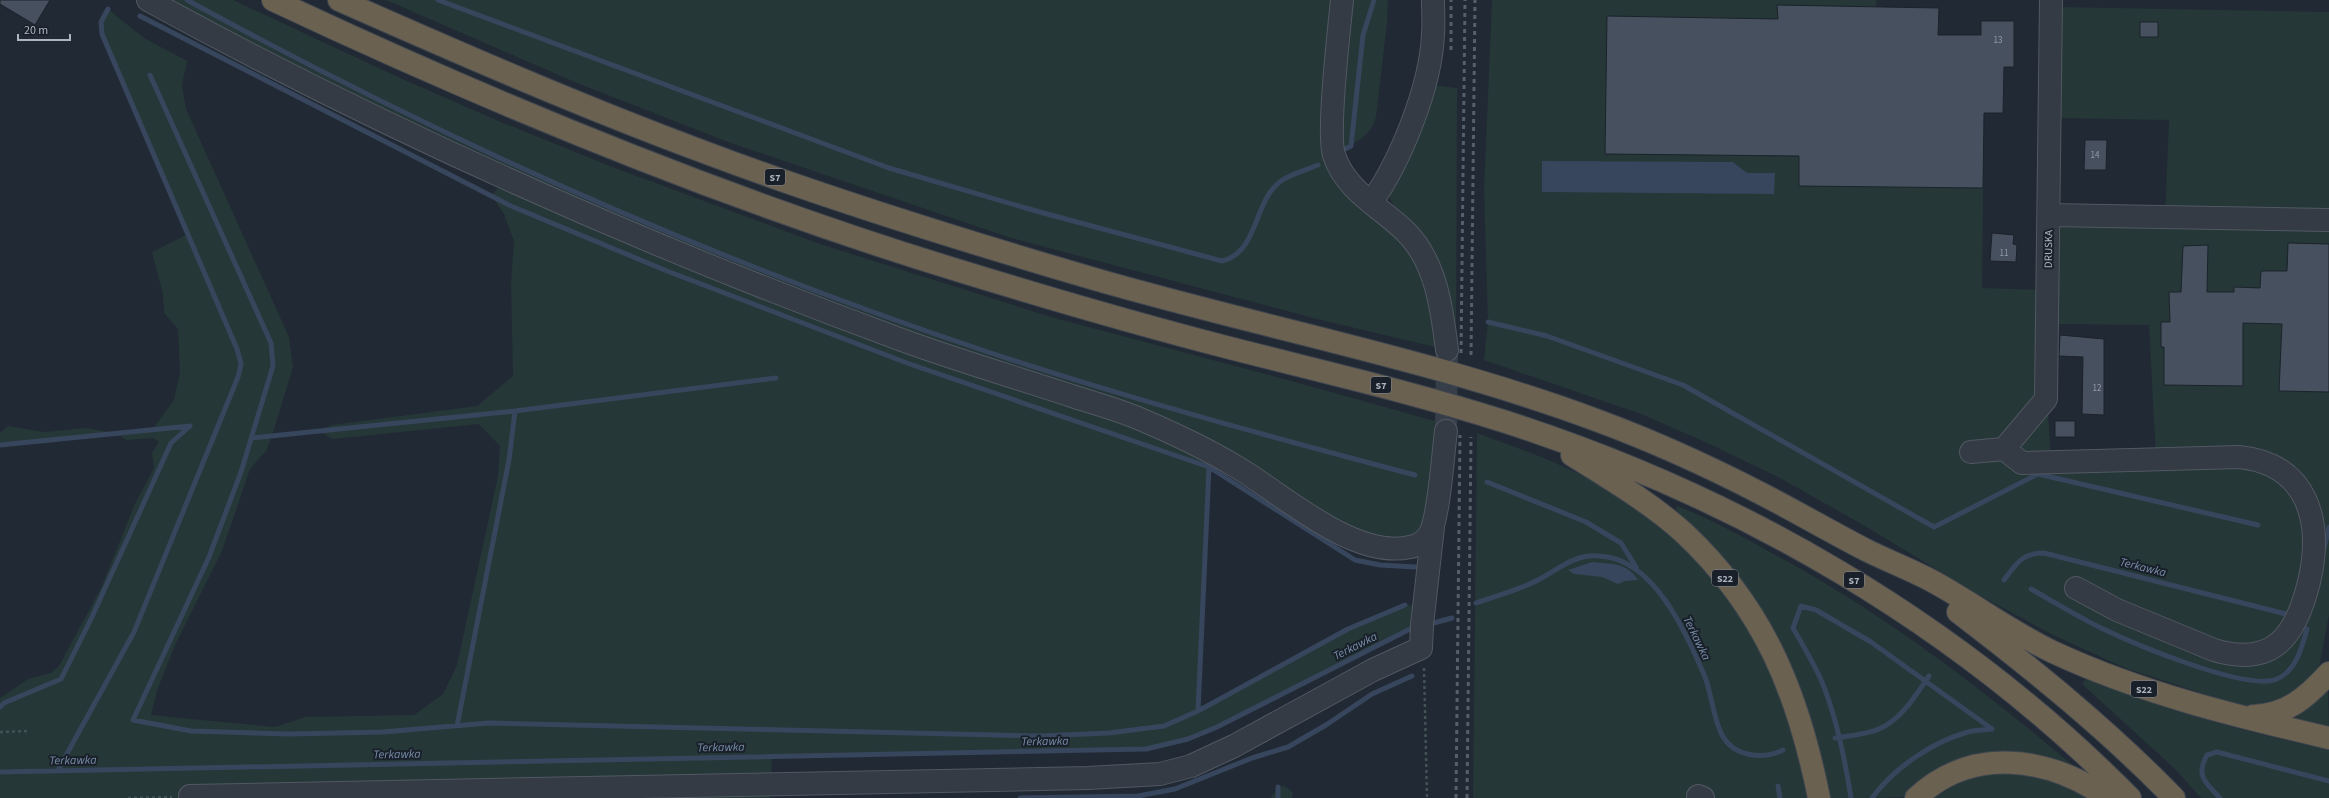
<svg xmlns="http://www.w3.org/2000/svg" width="2329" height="798" font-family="'Source Sans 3',sans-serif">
<rect width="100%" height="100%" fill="#212934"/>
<path fill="#253737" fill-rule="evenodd" d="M148 0H233L400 78 501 122 610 166 820 244 1051 317 1295 382 1442 423 1433 527 1388 548 1207 450 1209 467 1198 711 1348 629 1405 605 1416 606 1414 627 1217 727 1188 739 1146 749 772 756 770 798H0V698L28 679 51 673 59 666 101 588 135 504 154 468 152 453 159 442 154 438 126 440 115 433 0 443V433L8 426 44 432 86 428 116 433 152 430 174 400 180 372 178 329 164 313 163 294 152 252 188 234 102 34 101 22 108 9 144 38 187 61 182 85 186 109 289 337 293 367 272 436 266 451 250 469 222 551 175 645 158 688 151 715 275 727 306 717 414 715 443 694 457 665 498 476 500 446 479 424 333 439 318 431 332 425 477 406 513 376 511 282 514 241 504 214 492 196 504 179Z
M386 0H1333L1328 169 1337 186 1351 201 1396 233 1423 272 1439 348 1317 319 1011 238 728 142 577 83Z
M1349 0H1388L1387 23 1376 117C1371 134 1360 140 1345 149L1341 120Z
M1492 0H1876V7L1939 8 1937 88H2003V113H1984L1982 288 2041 290 2051 462 2156 459 2149 325 2056 324V215L2165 217 2169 120 2058 118 2059 7 2329 12V615L2319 668 2300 691 2264 708 2239 705 2125 668 2053 635 1977 594 1865 526 1778 477 1705 442 1641 414 1484 360 1488 322 1484 190ZM1733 162 1747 173H1775L1542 191Z
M1431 85 1457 88 1456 352 1420 232C1410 219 1392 210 1389 195Z
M1477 433C1505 444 1535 453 1562 466 1665 514 1729 578 1776 682 1793 718 1800 759 1809 798H1473Z
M1677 506C1709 518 1740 535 1770 552 1882 612 1979 686 2076 768 2020 742 1979 751 1925 778 1916 783 1910 792 1902 797 1896 798 1840 798 1829 798 1813 741 1803 680 1773 628 1749 586 1714 553 1682 518L1676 509Z
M2087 677C2164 712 2247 732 2329 750V798H2201L2175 769 2082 684Z
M2328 690 2329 726 2296 719 2297 714Z
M2008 772C2040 775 2061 784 2090 798H1935C1957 781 1981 775 2008 772Z
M1285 786 1293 793 1292 798H1271L1278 787Z"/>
<path fill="#37465c" d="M1542 161 1733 162 1747 173H1775L1774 194 1542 192Z
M1592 562C1610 564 1627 562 1638 580L1625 581 1618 584 1602 577 1574 574 1568 570Z"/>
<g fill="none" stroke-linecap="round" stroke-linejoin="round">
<path stroke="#37465c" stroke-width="5" d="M187 0C443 140 711 260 988 352 1129 399 1272 437 1415 475
M438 0 889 168 1036 211 1222 261C1259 252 1253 201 1281 181 1291 174 1306 170 1318 165
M140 16 511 206 667 271 907 363 1209 467 1355 560 1380 565 1415 567
M150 75 271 343 273 366 241 472 209 557 133 720 191 731 289 734 383 732 489 723 1040 736 1109 733 1164 726 1198 711 1348 629 1405 605
M1345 149 1351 146 1363 35 1374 0
M1488 322 1547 336 1683 385 1934 527 2038 474 2258 525
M252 438 515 411 776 378
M0 445 190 426
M1487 482 1586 522 1621 543 1636 567
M2323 553 2329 527
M2004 580C2017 563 2022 553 2044 553L2286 614
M2031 589C2054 602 2077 616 2101 628 2132 643 2247 692 2277 679 2296 671 2302 647 2307 629
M1476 603C1496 596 1519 590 1538 580 1559 569 1574 554 1599 556 1654 558 1686 633 1705 677 1712 695 1713 718 1722 735 1734 757 1763 760 1783 750
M1430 624 1452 618
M0 707 4 703 61 679 91 619 171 443 190 426
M1198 711 1209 467
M457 726 509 460 515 411
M1835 738C1853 735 1876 734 1891 722 1907 710 1918 692 1929 676
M58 770 134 632 238 377 241 364 237 349 102 34 101 22 108 9
M0 772 1146 749 1188 739 1217 727 1414 627
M1778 786 1780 798
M1278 787V798
M1020 798 1138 796 1175 789 1252 758 1288 747 1326 725 1372 694 1412 676
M1851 798C1845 759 1837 719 1822 682 1814 663 1803 646 1793 628L1801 606 1816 610 1871 642 1992 729C1984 730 1975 730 1968 732 1932 742 1894 768 1872 798
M2220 798C2206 783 2195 776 2207 755L2217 752 2329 781"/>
</g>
<path fill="#47505e" stroke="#1b222b" d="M0 0H50L35 25 0 4Z
M1777 5 1939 8 1938 35H1981V21H2014V67H2004L2003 113H1984L1983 188 1799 186V156L1605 154 1607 16 1778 19Z
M2140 22H2158V37H2140Z
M2085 140H2107L2106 170H2084Z
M1992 233 2014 235 2013 244 2017 245 2016 262 1990 261Z
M2288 243 2329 244V392L2279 391 2282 324 2243 323V386L2164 385V347H2161V322H2170L2169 292H2181L2183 246 2208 245 2207 292H2234V287L2260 288 2261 271H2287Z
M2060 335 2104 339V415L2082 414 2083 357 2059 356Z
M2055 421H2075V437H2055Z"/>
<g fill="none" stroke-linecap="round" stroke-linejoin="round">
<path stroke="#363e49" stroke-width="22" stroke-dasharray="22 11" stroke-linecap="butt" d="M1446 431 1447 354"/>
<g stroke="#515863" stroke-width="24">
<path id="minor" d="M148 0C391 133 643 245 902 340 959 361 1018 378 1075 397 1097 404 1119 410 1140 419 1173 433 1205 448 1235 466 1282 493 1353 560 1410 547 1418 546 1424 542 1429 535 1439 520 1443 453 1446 431
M1342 0C1338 40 1333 81 1332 121 1332 132 1331 145 1334 155 1345 190 1380 207 1405 231 1436 261 1442 309 1447 350
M1371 203C1401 160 1431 86 1433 34 1434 23 1433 11 1433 0
M2049 215 2329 220
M2004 449 2022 463 2239 457C2309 464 2323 523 2309 582 2296 635 2274 668 2214 650L2117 610 2076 588
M1971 452 2004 449 2046 399 2051 0
M190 796 1088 778 1160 774 1191 766 1234 746 1373 670 1421 648 1422 625 1433 527
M1698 796 1703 798"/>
</g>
<g stroke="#3e454f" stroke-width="24">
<path id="highway" d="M273 0C496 105 724 199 960 271 1048 298 1137 324 1226 347 1319 371 1412 392 1503 421 1738 496 1957 623 2130 798
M339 0C459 53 580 106 704 152 831 200 961 240 1091 278 1259 327 1432 359 1596 420 1653 441 1708 466 1762 494 1797 512 1831 532 1866 550 1888 561 1912 570 1934 582 1974 604 2011 632 2053 652 2141 693 2235 716 2329 738
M1572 455C1610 479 1651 503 1684 533 1764 608 1798 693 1819 798
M1958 612C2034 670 2107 729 2174 798
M2253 716C2287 715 2307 697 2329 673
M1916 798C1973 745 2049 757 2108 798"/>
</g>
<path stroke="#425255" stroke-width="2.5" stroke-dasharray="3 3" stroke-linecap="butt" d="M1424 668 1427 798
M0 732 29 731
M128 798 172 797"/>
<use href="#minor" stroke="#343b45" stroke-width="22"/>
<use href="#highway" stroke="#6a6151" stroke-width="22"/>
<path stroke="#565f6c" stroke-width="3" stroke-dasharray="4 4" stroke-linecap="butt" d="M1451 50V0
M1461 353 1465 0
M1471 355 1475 0
M1456 798 1460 435
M1467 798 1471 437"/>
</g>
<g text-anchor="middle" stroke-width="4" stroke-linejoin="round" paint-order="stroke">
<g font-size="9" fill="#949ca9">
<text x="1998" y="43">13</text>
<text x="2095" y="158">14</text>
<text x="2004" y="256">11</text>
<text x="2097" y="391">12</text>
</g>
<g fill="#192029" stroke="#818894" stroke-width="1">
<rect x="765" y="169" width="20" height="16" rx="3"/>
<rect x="1371" y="377" width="20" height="16" rx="3"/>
<rect x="1712" y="570" width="26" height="16" rx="3"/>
<rect x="1844" y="572" width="20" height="16" rx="3"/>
<rect x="2131" y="681" width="26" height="16" rx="3"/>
</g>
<g font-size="10" font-weight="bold" fill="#aeb5c2">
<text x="775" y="181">S7</text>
<text x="1381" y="389">S7</text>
<text x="1725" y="582">S22</text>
<text x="1854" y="584">S7</text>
<text x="2144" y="693">S22</text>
</g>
<g font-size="11" fill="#aeb5c2" stroke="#192029">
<text transform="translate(2048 249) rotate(-89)" y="4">DRUSKA</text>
</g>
<g font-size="12" font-style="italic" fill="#788ca9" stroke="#192029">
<text transform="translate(2143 567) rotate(14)" y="4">Terkawka</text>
<text transform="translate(1697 638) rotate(64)" y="4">Terkawka</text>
<text transform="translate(1355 646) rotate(-27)" y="4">Terkawka</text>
<text transform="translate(1045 741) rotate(-1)" y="4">Terkawka</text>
<text transform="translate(721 747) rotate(-1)" y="4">Terkawka</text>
<text transform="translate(397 754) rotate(-1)" y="4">Terkawka</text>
<text transform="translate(73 760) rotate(-1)" y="4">Terkawka</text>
</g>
</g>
<path d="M18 34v6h52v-6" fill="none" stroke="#aeb5c2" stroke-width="2"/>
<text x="24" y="34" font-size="12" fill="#aeb5c2" stroke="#192029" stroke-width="3" paint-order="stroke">20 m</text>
</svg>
